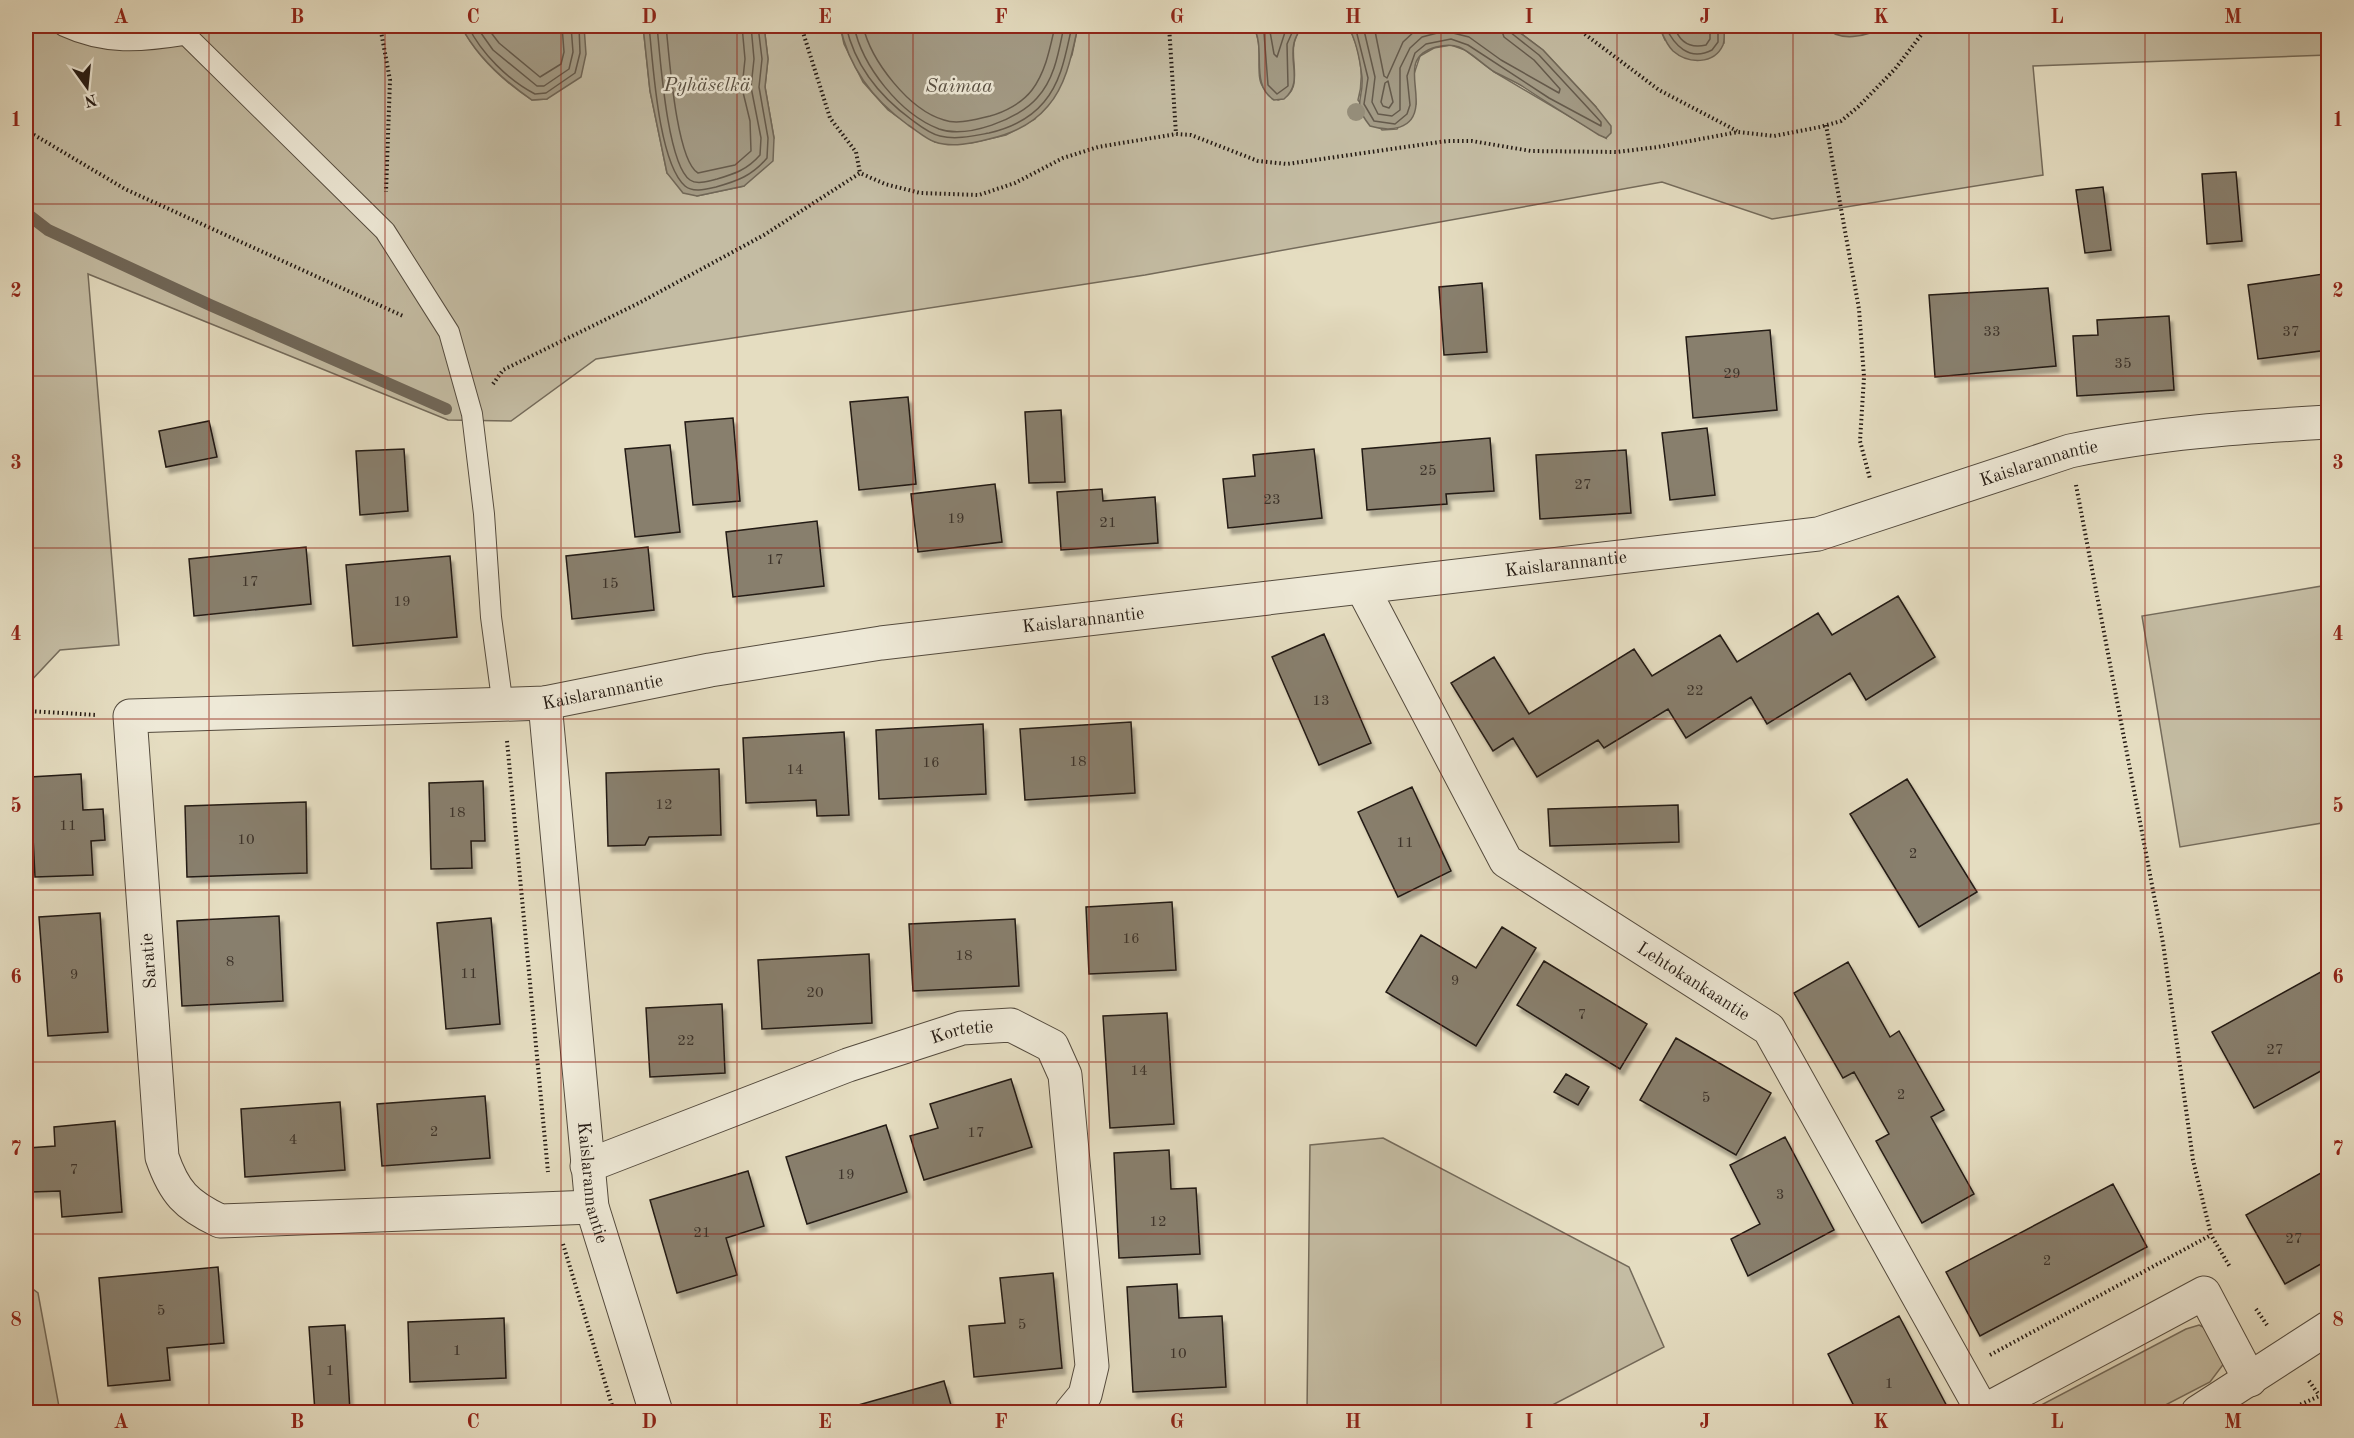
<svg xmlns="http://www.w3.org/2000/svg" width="2354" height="1438" font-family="'Old Standard TT',serif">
<defs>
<filter id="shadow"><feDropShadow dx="3.5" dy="6" stdDeviation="1.5" flood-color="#0004"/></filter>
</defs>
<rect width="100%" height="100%" fill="#e5ddc1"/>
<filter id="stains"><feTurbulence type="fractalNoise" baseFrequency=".00333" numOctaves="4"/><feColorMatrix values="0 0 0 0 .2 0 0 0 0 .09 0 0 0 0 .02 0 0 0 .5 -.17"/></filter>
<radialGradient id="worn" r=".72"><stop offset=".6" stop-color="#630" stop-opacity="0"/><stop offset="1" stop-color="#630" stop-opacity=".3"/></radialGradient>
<path fill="#c4bca3" stroke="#746b5b" stroke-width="1.5" d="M26 26H461C477 57 503 81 532 100L547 99 585 31 584 26H643L650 91 667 173 697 196 744 186 774 138 765 87 768 59 764 26H840L844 44 863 82 888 110 935 142 950 144 971 143 1006 135 1035 119 1072 55 1078 26H1253C1265 46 1254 75 1263 87 1266 92 1274 96 1278 100 1305 93 1290 62 1294 44 1295 37 1299 31 1302 26H1348C1360 48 1365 76 1358 100L1382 130 1397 129 1416 104 1413 77 1420 56 1434 48 1451 45 1465 50 1494 72 1606 138 1596 107 1543 50 1511 26H1659L1665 40 1724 43V26H1825L1830 33 1869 32 1884 26H2328V55L2033 66 2043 175 1772 219 1662 182 1145 275 596 359 511 421 448 420 88 274 119 645 60 650 26 686Z
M2328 585V822L2180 847 2142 616Z
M1383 1138 1629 1267 1664 1347 1539 1412H1307L1310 1145Z
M26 1284 38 1293 60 1412H26Z
M2199 1325 2205 1328 2225 1362 2210 1382 2152 1412H2028L2186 1329Z"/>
<path fill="#a39b86" stroke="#706758" stroke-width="1.5" d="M461 26H584L586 54 581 77 547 99 532 100C503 80 477 57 461 26Z
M643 26H764L768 59 765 87 774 138 773 161 744 186 697 196 683 193 667 173 650 91Z
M840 26H1078C1072 53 1067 84 1048 106 1033 124 1012 134 989 139 973 143 952 148 935 142 926 139 916 130 908 125 873 100 849 68 840 26Z
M1253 26H1302C1299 31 1295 37 1294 43 1289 63 1303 83 1284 99L1274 100C1249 84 1267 49 1253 26Z
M1348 26H1511L1543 50 1596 107 1611 126V133L1606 138 1599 135C1574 119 1549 104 1525 88 1515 81 1503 77 1493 71 1481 63 1471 52 1459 47 1451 44 1444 45 1436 47 1403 56 1418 82 1416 105 1414 130 1390 132 1370 126 1351 102 1364 101 1362 77 1360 60 1356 40 1348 26Z
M1659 26H1724C1724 31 1725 40 1723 45 1714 65 1688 64 1673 51 1666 44 1663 35 1659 26Z
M1825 26H1884C1867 37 1838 43 1825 26Z"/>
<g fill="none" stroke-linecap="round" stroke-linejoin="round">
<path stroke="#645a4c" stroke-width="1.5" d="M468 26C481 53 508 80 535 94L546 93 575 73 580 53 579 26
M476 26 493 50 537 86H544L569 69 573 52 571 26
M486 26 499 43 540 77 561 64 564 52 562 26
M649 26C653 62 658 162 685 186 693 193 707 189 716 187 737 181 752 176 767 158L768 138 759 87 762 59 758 26
M657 26C660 55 667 164 690 180 697 185 709 181 717 179 734 174 747 170 760 155L761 138 751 87 754 59 751 26
M666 26C669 53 676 161 698 173L735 165 751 151 750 121 742 88 745 59 742 26
M846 26C855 66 879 96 912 120 920 126 930 134 940 136 956 140 973 136 989 133 1010 128 1030 119 1044 102 1062 81 1066 52 1072 26
M854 26C862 66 900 114 939 129 967 139 1019 119 1037 98 1055 79 1059 50 1064 26
M863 26C871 61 909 110 944 120 958 125 976 119 990 116 1005 112 1022 103 1032 90 1046 71 1050 48 1055 26
M1260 26 1264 33 1268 85 1277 94 1288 86 1287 44 1295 26
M1269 26 1274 54 1277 57 1287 26
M1355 26 1368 78 1364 104 1374 121 1395 124 1407 114 1410 105 1407 76 1415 53 1426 44 1451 39 1468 45 1549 98 1601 126V122L1539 55 1510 32 1508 26
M1363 26 1375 77 1372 102 1378 114 1392 116 1400 110V68L1410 48 1422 37 1445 31 1469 37 1501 60 1559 93 1560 89 1534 60 1504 37 1500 26
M1374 26 1384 76 1387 78 1403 42 1416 30 1429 26
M1665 26C1674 45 1689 62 1712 50L1718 42V26
M1674 26C1679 41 1689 49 1706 45L1710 39V26
M1388 81 1393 102 1389 108 1383 106 1381 102 1385 83Z"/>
<path stroke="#706758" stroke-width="12" d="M26 213 48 230 210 305 446 409"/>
</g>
<path fill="#887f6d" stroke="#241a13" stroke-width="1.5" filter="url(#shadow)" d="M2236 172 2242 241 2207 244 2202 174Z
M2103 187 2111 250 2085 253 2076 190Z
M2323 274 2328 312V350L2258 359 2248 285Z
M1482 283 1487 352 1444 355 1439 287Z
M2048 288 2056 366 1935 377 1929 295Z
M2169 316 2174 390 2077 396 2073 336 2098 335 2097 320Z
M1770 330 1777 410 1693 418 1686 337Z
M908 397 916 484 859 490 850 402Z
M1061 410 1065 482 1029 483 1025 412Z
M733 418 740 501 693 505 685 422Z
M209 421 217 457 166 467 159 431Z
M1707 428 1715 495 1670 500 1662 433Z
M1490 438 1494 491 1446 494 1447 504 1367 510 1362 449Z
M670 445 680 532 635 537 625 449Z
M404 449 408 511 360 515 356 451Z
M1314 449 1322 518 1228 528 1223 479 1255 476 1253 455Z
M1626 450 1631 513 1540 519 1536 455Z
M995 484 1002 542 918 552 911 494Z
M1102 489 1103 501 1155 497 1158 543 1061 550 1057 492Z
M817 521 824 586 733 597 726 532Z
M306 547 311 604 194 616 189 559Z
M648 547 654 610 572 619 566 556Z
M450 556 457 637 353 646 346 565Z
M1898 596 1935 657 1866 700 1850 673 1767 724 1751 697 1686 738 1668 709 1604 748 1598 740 1537 777 1513 738 1493 751 1451 683 1494 657 1529 714 1634 649 1652 676 1720 635 1737 662 1818 613 1832 635Z
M1324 634 1371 743 1319 765 1272 657Z
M1131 722 1135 793 1025 800 1020 729Z
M983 724 986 794 879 799 876 730Z
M844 732 849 815 817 816 816 800 746 803 743 738Z
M719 769 721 835 649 837 645 845 608 846 606 773Z
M81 774 83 810 103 809 105 840 91 841 93 875 35 877 30 777Z
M1907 779 1977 892 1919 927 1850 814Z
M483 781 485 841H471L472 868 431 869 429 783Z
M1412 787 1451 871 1398 897 1358 812Z
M306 802 307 873 187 877 185 806Z
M1678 805 1679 842 1550 846 1548 809Z
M1172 902 1176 970 1089 974 1086 907Z
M100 913 108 1032 48 1036 39 917Z
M279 916 283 1001 182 1006 177 921Z
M491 918 500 1024 446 1029 437 923Z
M1015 919 1019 986 913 991 909 924Z
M1502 927 1536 948 1476 1046 1386 992 1421 935 1476 968Z
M869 954 872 1023 762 1029 758 960Z
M1544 961 1647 1024 1620 1069 1517 1005Z
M1848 962 1890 1037 1899 1031 1944 1110 1931 1117 1974 1194 1922 1223 1876 1141 1889 1134 1854 1072 1843 1078 1794 993Z
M2328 968V1067L2254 1108 2212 1032Z
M722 1004 725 1073 650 1077 646 1008Z
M1167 1013 1174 1124 1110 1128 1103 1016Z
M1676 1038 1771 1093 1736 1155 1640 1100Z
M1566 1074 1589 1087 1578 1105 1554 1092Z
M1011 1079 1032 1147 924 1180 910 1136 938 1128 930 1104Z
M485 1096 490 1158 382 1166 377 1104Z
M340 1102 345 1170 245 1177 241 1109Z
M115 1121 122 1212 62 1217 60 1191 31 1192 28 1148 55 1146 54 1127Z
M886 1125 907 1192 807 1224 786 1157Z
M1785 1137 1834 1230 1748 1276 1731 1239 1760 1224 1730 1165Z
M1169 1150 1171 1189 1196 1188 1200 1254 1119 1258 1114 1153Z
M2328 1169V1260L2285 1284 2246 1215Z
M748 1171 764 1226 726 1238 737 1275 677 1293 650 1200Z
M2113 1184 2147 1247 1980 1336 1946 1272Z
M218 1267 224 1343 167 1348 170 1380 108 1386 99 1278Z
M1053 1273 1062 1368 974 1377 969 1326 1005 1323 1000 1278Z
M1177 1284 1179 1318 1222 1316 1226 1387 1133 1392 1127 1287Z
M1899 1316 1950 1412H1857L1828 1354Z
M504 1318 506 1378 410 1382 408 1322Z
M345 1325 350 1412H315L309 1327Z
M944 1381 953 1412H845L844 1409Z"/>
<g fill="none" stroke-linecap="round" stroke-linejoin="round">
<g stroke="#544b3e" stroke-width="22">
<path id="service" d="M64 26C105 45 141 42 184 35
M177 26 385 231 449 332 472 414 484 514 491 617 503 707"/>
</g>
<g stroke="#544b3e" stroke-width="35">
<g id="minor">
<path id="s1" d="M1363 589 1506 861 1769 1029 1983 1412"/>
<path id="s2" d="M545 703 592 1207 656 1412"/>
<path id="s3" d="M587 1166 848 1065 962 1028 1011 1025 1052 1046 1065 1075 1092 1366 1085 1395 1071 1412"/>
<path id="s4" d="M592 1207 220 1221C186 1205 174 1192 162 1157L130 716 545 703 710 670 881 643 1818 534 2070 451C2155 433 2242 427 2328 422"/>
<path d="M1982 1412 2204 1293 2250 1380"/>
</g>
</g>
<g stroke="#544b3e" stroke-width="35">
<path id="tertiary" d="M2198 1412 2328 1328"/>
</g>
<path stroke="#241a13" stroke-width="4" stroke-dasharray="1.5 3" stroke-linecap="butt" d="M380 26 390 80 386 192
M801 26 830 118 856 152 860 173
M1169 26 1176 134
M1574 26 1659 90 1737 131
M1826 125 1859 309 1864 377 1860 441 1870 479
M26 130 125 189 403 316
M493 384 503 370 639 303 764 235 860 173 885 184 920 193 979 195 1015 183 1063 158 1098 147 1176 134 1191 135 1258 161 1287 164 1447 141H1472L1531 151 1617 152 1658 147 1738 132 1774 136 1820 127 1841 121 1858 107 1895 69 1928 26
M2076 485 2163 943 2193 1160 2211 1235 2230 1267
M26 711 97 715
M507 741 548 1172
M563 1244 614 1412
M2256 1309 2267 1325
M1990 1355 2211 1235
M2309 1381 2319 1395
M2284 1412 2328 1392"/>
<use href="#service" stroke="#eee9d7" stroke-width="20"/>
<use href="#minor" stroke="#eee9d7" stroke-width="33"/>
<use href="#tertiary" stroke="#eee9d7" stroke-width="33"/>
</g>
<circle fill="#958d79" cx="1356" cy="112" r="9"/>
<path fill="none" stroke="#8f2418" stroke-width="1.5" stroke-opacity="0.55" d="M209 26V1412M385 26V1412M561 26V1412M737 26V1412M913 26V1412M1089 26V1412M1265 26V1412M1441 26V1412M1617 26V1412M1793 26V1412M1969 26V1412M2145 26V1412M26 204H2328M26 376H2328M26 548H2328M26 719H2328M26 890H2328M26 1062H2328M26 1234H2328"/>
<g text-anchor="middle" stroke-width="5" stroke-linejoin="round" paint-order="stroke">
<g font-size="15" fill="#3d332a">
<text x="1992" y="336">33</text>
<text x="2291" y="336">37</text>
<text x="2123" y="368">35</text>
<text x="1732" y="378">29</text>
<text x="1428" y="475">25</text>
<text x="1583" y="489">27</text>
<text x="1272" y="504">23</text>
<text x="956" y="523">19</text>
<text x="1108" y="527">21</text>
<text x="775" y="564">17</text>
<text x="250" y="586">17</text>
<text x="610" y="588">15</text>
<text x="402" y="606">19</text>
<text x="1695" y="695">22</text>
<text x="1321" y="705">13</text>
<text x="1078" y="766">18</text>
<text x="931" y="767">16</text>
<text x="795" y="774">14</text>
<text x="664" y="809">12</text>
<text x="457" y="817">18</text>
<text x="68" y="830">11</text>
<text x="246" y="844">10</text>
<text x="1405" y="847">11</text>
<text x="1913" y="858">2</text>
<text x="1131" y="943">16</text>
<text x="964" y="960">18</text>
<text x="230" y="966">8</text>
<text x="469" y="978">11</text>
<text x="74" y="979">9</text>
<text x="1455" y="985">9</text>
<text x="815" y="997">20</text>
<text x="1582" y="1019">7</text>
<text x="686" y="1045">22</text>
<text x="2275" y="1054">27</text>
<text x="1139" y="1075">14</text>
<text x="1901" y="1099">2</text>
<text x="1706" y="1102">5</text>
<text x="434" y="1136">2</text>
<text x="976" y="1137">17</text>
<text x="293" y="1144">4</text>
<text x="74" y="1174">7</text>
<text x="846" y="1179">19</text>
<text x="1780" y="1199">3</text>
<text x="1158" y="1226">12</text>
<text x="702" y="1237">21</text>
<text x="2294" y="1243">27</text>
<text x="2047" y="1265">2</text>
<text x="161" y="1315">5</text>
<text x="1022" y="1329">5</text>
<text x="457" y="1355">1</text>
<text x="1178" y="1358">10</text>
<text x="330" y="1375">1</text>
<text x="1889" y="1388">1</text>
</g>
<g font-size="18" fill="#241a13" stroke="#eee9d7">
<text dy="6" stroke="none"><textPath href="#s4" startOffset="2836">Kaislarannantie</textPath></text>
<text dy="6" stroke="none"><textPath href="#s4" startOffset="2350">Kaislarannantie</textPath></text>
<text dy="6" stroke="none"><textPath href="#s4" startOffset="1864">Kaislarannantie</textPath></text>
<text dy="6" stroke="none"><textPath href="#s4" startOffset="1378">Kaislarannantie</textPath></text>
<text transform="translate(148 961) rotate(-94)" y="6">Saratie</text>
<text dy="6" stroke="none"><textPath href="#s1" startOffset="530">Lehtokankaantie</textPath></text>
<text dy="6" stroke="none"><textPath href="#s3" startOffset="399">Kortetie</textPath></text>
<text dy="6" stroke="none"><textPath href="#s2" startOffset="482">Kaislarannantie</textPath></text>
</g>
<g font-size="20" font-style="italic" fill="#574e41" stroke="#eee9d7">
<text x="707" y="91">Pyhäselkä</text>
<text x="959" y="92">Saimaa</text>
</g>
</g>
<rect width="2354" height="1438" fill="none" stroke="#e5ddc1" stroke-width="66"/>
<g transform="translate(87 87) rotate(165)" stroke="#eee9d7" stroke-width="4.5" paint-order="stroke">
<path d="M0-4.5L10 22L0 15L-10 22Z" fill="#241a13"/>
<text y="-9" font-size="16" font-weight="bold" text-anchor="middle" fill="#241a13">N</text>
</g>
<rect x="33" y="33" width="2288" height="1372" fill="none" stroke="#8f2418" stroke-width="2"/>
<g font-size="20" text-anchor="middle" font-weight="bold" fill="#8f2418">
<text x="121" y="23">A</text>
<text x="297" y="23">B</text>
<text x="473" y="23">C</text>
<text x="649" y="23">D</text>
<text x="825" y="23">E</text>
<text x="1001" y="23">F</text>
<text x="1177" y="23">G</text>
<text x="1353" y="23">H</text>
<text x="1529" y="23">I</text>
<text x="1705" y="23">J</text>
<text x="1881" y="23">K</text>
<text x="2057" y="23">L</text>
<text x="2233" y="23">M</text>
<text x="16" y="126">1</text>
<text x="2338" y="126">1</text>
<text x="16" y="297">2</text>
<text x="2338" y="297">2</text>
<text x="16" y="469">3</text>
<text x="2338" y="469">3</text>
<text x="16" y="640">4</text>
<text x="2338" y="640">4</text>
<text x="16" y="812">5</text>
<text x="2338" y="812">5</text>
<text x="16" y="983">6</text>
<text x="2338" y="983">6</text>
<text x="16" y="1155">7</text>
<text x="2338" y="1155">7</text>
<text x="16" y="1326">8</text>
<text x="2338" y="1326">8</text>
<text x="121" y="1428">A</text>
<text x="297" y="1428">B</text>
<text x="473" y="1428">C</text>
<text x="649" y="1428">D</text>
<text x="825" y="1428">E</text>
<text x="1001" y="1428">F</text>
<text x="1177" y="1428">G</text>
<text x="1353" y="1428">H</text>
<text x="1529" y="1428">I</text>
<text x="1705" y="1428">J</text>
<text x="1881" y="1428">K</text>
<text x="2057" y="1428">L</text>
<text x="2233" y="1428">M</text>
</g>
<rect width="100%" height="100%" filter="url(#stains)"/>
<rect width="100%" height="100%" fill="url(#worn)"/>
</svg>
